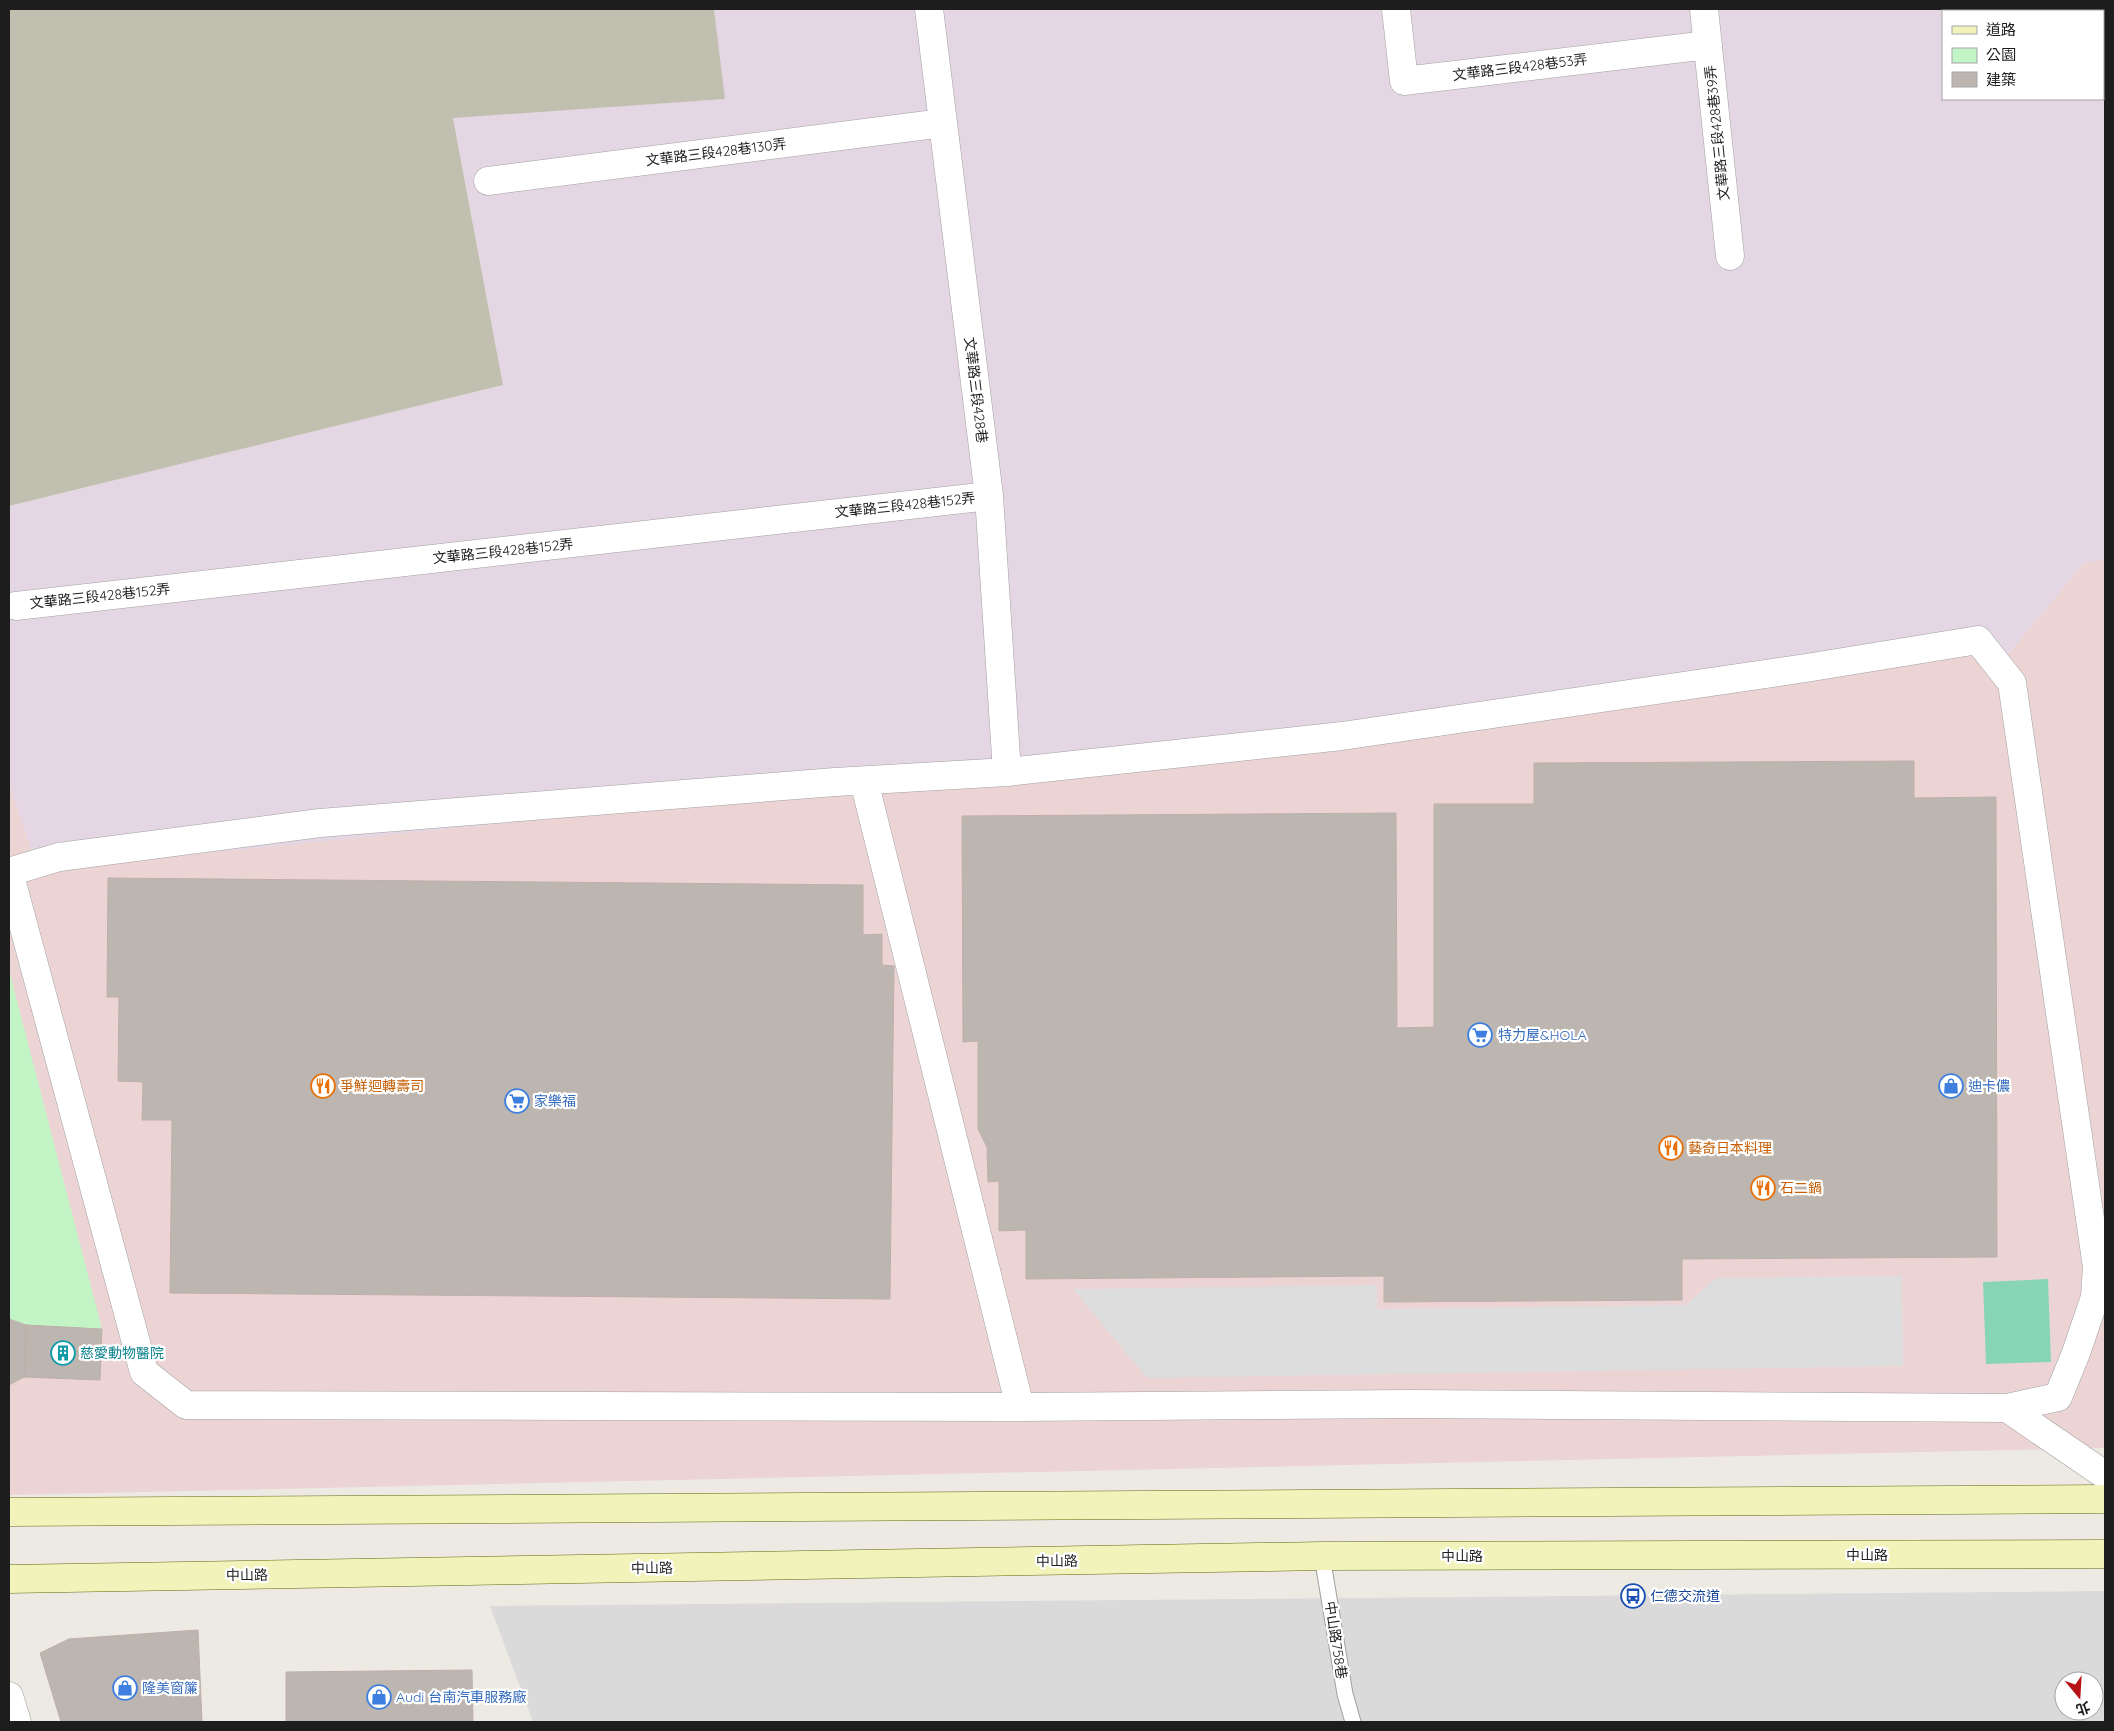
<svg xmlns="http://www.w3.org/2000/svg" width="2114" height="1731" font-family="Quicksand,'Noto Sans TC',sans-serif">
<rect width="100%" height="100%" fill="#edeae3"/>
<path fill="#dbdada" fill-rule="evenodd" d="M2105 1591V1722H533L490 1606ZM2064 1681H2094V1711H2064Z"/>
<path fill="#edd4d4" d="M2105 559V1448L9 1495V783L38 869 1938 656 2005 658 2084 563Z"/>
<path fill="#e5d6e3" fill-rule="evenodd" d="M714 9H2105V559L2084 563 2005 658 1938 656 777 796 38 870 9 783V506L503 385 453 117 724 99ZM1943 11H2103V99H1943Z"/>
<path fill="#c1c0b0" d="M9 9H714L725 99 453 118 503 385 9 506Z"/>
<path fill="#c3f4c6" d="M9 970 102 1329 26 1325 9 1319Z"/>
<path fill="#88d5b6" d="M2048 1279 2051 1362 1986 1364 1983 1282Z"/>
<path fill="#ddd" d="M1902 1276 1903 1366 1147 1378 1073 1289 1377 1285V1309L1686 1305 1716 1278Z"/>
<path fill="#bdb5b0" stroke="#bdb0a7" d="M1914 761V798L1996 797 1997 1257 1682 1259V1300L1384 1302V1276L1026 1279V1230L999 1231V1181L988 1182 987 1147 978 1129V1041L963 1042 962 816 1396 813 1397 1028 1434 1027V804H1534V763Z
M108 878 863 885V935L882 934V965L894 966 890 1299 170 1293 172 1120H142L143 1082 118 1081 119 997H107Z
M9 1319 26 1325 24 1377 9 1385Z
M26 1325 102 1329 100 1380 24 1377Z
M198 1630 202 1722H61L40 1653 69 1639Z
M472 1670 473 1722H286V1672Z"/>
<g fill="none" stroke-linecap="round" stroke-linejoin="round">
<g stroke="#a1a1a1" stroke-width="17">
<path id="service" d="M1322 1556 1345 1694 1353 1722"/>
</g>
<g stroke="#a1a1a1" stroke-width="29">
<path id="minor" d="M929 9 989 496 1007 772
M1396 9 1404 81 1708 45
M1704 9 1730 256
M488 181 943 123
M16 606 989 496
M864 781 1020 1407
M9 872 59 857 320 823 835 782 1007 772 1342 736 1806 668 1978 640 2012 683 2097 1267 2095 1297 2076 1353 2058 1397 2007 1408
M9 872 144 1372 186 1405 1020 1407 1410 1404 2007 1408 2105 1475"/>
</g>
<g stroke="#a1a1a1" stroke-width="29">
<path id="tertiary" d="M9 1696 17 1722"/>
</g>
<g stroke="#61690e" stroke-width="29">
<path id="secondary" d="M9 1512 2105 1499
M9 1579 1322 1556 2105 1554"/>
</g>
<use href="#service" stroke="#fff" stroke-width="15"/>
<use href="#minor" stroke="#fff" stroke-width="28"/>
<use href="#tertiary" stroke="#fff" stroke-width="28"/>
<use href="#secondary" stroke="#f1f3bb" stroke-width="28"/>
</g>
<defs>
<g id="supermarket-ring" transform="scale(1.25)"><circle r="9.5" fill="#fff" stroke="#3f7fe0" stroke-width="1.5"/><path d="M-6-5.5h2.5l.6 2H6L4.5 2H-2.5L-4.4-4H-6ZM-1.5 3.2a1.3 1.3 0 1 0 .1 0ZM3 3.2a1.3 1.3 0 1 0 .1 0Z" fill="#3f7fe0"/></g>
<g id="restaurant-ring" transform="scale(1.25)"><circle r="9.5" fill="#fff" stroke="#e8710a" stroke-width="1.5"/><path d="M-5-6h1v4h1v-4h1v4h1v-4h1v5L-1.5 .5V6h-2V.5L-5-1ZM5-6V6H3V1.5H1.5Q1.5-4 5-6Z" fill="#e8710a"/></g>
<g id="shop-ring" transform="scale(1.25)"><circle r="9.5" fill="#fff" stroke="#3f7fe0" stroke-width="1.5"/><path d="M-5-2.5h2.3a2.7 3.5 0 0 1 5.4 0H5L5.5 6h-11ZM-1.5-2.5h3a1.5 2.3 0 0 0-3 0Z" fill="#3f7fe0"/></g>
<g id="building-ring" transform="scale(1.25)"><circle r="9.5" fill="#fff" stroke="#0f9aa8" stroke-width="1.5"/><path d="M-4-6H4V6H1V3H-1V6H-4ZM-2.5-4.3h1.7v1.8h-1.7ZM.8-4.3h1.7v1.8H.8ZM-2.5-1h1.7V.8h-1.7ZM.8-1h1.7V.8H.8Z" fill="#0f9aa8"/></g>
<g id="bus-ring" transform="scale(1.25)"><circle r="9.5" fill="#fff" stroke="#1a4fb4" stroke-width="1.5"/><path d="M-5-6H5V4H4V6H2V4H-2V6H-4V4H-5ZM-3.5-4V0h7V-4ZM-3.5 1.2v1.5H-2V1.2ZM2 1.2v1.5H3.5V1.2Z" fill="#1a4fb4"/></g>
</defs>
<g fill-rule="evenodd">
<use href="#supermarket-ring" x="1480" y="1035"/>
<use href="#restaurant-ring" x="323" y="1086"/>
<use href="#shop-ring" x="1951" y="1086"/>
<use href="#supermarket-ring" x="517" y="1101"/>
<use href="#restaurant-ring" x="1671" y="1148"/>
<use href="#restaurant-ring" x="1763" y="1188"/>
<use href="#building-ring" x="63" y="1353"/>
<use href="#bus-ring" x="1633" y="1596"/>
<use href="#shop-ring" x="125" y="1688"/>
<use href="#shop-ring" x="379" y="1697"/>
</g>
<g text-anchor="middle" stroke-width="4.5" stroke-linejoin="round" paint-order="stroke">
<g font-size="14" fill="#1d1d1d" stroke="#fff">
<text transform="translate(1520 67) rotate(-7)" y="5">文華路三段428巷53弄</text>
<text transform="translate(1717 133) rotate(-96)" y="5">文華路三段428巷39弄</text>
<text transform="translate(716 152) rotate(-7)" y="5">文華路三段428巷130弄</text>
<text transform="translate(976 390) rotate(83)" y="5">文華路三段428巷</text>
<text transform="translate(905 505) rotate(-6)" y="5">文華路三段428巷152弄</text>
<text transform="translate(503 551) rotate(-6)" y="5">文華路三段428巷152弄</text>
<text transform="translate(100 596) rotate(-6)" y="5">文華路三段428巷152弄</text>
<text x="1867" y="1560">中山路</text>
<text x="1462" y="1561">中山路</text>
<text transform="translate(1057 1561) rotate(-1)" y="5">中山路</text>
<text transform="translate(652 1568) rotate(-1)" y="5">中山路</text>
<text transform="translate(247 1575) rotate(-1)" y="5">中山路</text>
<text transform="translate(1336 1640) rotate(81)" y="5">中山路758巷</text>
</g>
<g font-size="14" fill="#366cbe" stroke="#fff" text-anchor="start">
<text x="1498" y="1040">特力屋&amp;HOLA</text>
<text x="1968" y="1091">迪卡儂</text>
<text x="534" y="1106">家樂福</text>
<text x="142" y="1693">隆美窗簾</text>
<text x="396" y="1702">Audi 台南汽車服務廠</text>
</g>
<g font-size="14" fill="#c56008" stroke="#fff" text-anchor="start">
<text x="340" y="1091">爭鮮迴轉壽司</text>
<text x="1688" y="1153">藝奇日本料理</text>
<text x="1780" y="1193">石二鍋</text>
</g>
<g font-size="14" fill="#0d838f" stroke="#fff" text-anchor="start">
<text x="80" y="1358">慈愛動物醫院</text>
</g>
<g font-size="14" fill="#164399" stroke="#fff" text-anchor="start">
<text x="1650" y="1601">仁德交流道</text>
</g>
</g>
<rect width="2114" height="1731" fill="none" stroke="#1d1d1d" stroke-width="20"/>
<rect x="1942" y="10" width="162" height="90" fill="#ffffff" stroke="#a5a5a5"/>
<rect x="1952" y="26" width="25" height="8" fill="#f1f3bb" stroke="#a5a5a5"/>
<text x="1986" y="35" font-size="15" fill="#1d1d1d">道路</text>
<rect x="1952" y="48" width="25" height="15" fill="#c3f4c6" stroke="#a5a5a5"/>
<text x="1986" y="60" font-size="15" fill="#1d1d1d">公園</text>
<rect x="1952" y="72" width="25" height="15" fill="#bdb5b0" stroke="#a5a5a5"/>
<text x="1986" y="85" font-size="15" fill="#1d1d1d">建築</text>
<g transform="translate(2079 1696) rotate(162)"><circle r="24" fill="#ffffff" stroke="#a5a5a5"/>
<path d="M0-4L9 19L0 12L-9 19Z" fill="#b71215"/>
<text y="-8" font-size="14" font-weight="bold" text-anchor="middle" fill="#1d1d1d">北</text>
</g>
</svg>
